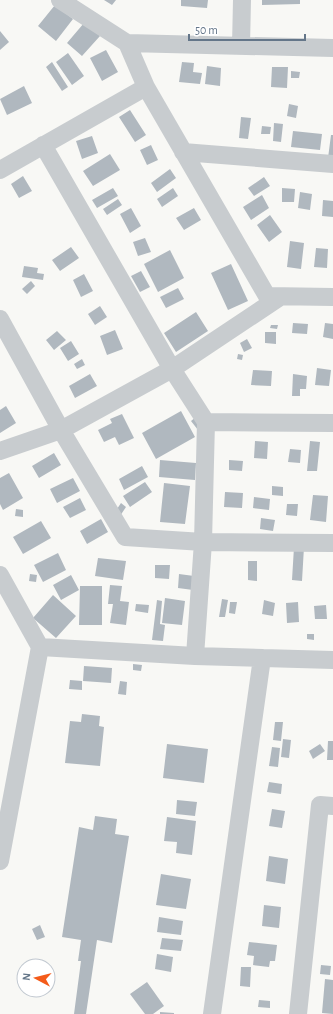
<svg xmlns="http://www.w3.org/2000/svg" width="333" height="1014" font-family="'Alegreya Sans',sans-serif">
<rect width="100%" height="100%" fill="#f8f8f5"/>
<path fill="#b0b8bf" d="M104 0H116L112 5Z
M181 0H208L207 8 181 6Z
M262 0H300V4L262 5Z
M55 5 73 19 56 41 38 26Z
M84 23 100 36 82 56 67 43Z
M0 31 9 42 0 50Z
M106 50 118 72 102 81 90 58Z
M68 53 84 76 72 85 56 62Z
M52 62 68 87 62 91 46 67Z
M182 62 194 63 193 72 202 73 200 84 179 82Z
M207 66 221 68 220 86 205 84Z
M272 67H288L287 88 271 87Z
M291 71 300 72 299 78H291Z
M24 86 32 103 7 115 0 99Z
M289 104 298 106 296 118 287 116Z
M130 110 146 135 135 142 119 117Z
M241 117 251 118 248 139 239 138Z
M274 123 283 124 281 142 273 141Z
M262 126 271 127 270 134H261Z
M293 131 322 134 320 150 291 147Z
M331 135H333V159L328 158Z
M92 136 98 153 82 159 76 141Z
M151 145 158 160 147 165 140 150Z
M110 154 120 170 93 186 83 171Z
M170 169 176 178 157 192 151 183Z
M23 176 32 191 19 198 11 184Z
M264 177 270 186 254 196 248 188Z
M113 188 118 196 97 208 92 200Z
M173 188 178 196 162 207 157 199Z
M282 188 295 189 294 202H282Z
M300 192 312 194 310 210 298 208Z
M262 195 269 208 251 220 243 207Z
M118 199 122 205 107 215 103 209Z
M323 200 333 201V217L322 216Z
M131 208 141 226 130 233 120 214Z
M194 208 201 220 184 230 176 218Z
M270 215 282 232 269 242 257 225Z
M145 238 151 252 138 256 133 242Z
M290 241 304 243 301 269 287 267Z
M71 247 79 258 60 271 52 260Z
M316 248 328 249 327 268 314 267Z
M170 250 184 278 158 292 144 264Z
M231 264 248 301 228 310 211 273Z
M24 266 38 268 37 273 44 274 43 280 22 277Z
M141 271 150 287 140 292 131 276Z
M84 274 93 291 81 297 73 280Z
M31 281 35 286 27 294 22 289Z
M178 288 184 299 166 308 160 297Z
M100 306 107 317 95 325 88 314Z
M196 312 208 331 176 352 164 333Z
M293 323 308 324 307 334 292 333Z
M325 323 333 324V339L323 337Z
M271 325H278L277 329 270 328Z
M115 330 123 349 107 355 100 336Z
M57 331 66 340 54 350 46 340Z
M265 332H276V344L265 343Z
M247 339 252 348 244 352 240 343Z
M71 341 79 354 68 361 60 348Z
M238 354 243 355 242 360 237 359Z
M82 359 85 365 77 369 74 364Z
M317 368 331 370 329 386 315 385Z
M253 370 272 371 271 386 251 385Z
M90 374 97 386 75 398 69 386Z
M293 374 307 376 306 389H300V396H292Z
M6 406 16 423 0 433V410Z
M181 411 195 437 156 459 142 433Z
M122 414 134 438 119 445 115 437 104 442 98 430 112 423 110 419Z
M196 417 198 430 191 421Z
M255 441 268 442 267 459 254 458Z
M310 441 320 442 317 471H307Z
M290 449 301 450 300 463 288 462Z
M54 453 61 465 39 478 32 466Z
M160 460 196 463 195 480 159 477Z
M229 460 243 461 242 471 229 470Z
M142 466 148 477 124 490 119 479Z
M9 473 23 498 3 510 0 504V478Z
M73 478 80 491 57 503 50 489Z
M145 482 152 492 130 507 123 496Z
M164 483 190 486 185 524 160 522Z
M272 486 283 487V496L272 495Z
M225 492 243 493 242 508 224 507Z
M313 495 328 496 326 522 310 520Z
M254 497 270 499 269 510 253 508Z
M80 498 86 510 70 518 63 507Z
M121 503 126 507 120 516 115 512Z
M287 504H298L297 516 286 515Z
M16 509 23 510V517L15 516Z
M261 518 275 520 273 531 260 529Z
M101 519 108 532 87 544 80 531Z
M41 521 51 538 23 554 13 537Z
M294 547H304L302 581 292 580Z
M58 553 66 570 43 582 34 565Z
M98 558 126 561 123 580 95 576Z
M248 561H257V581L248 580Z
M155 565H170L169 579 155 578Z
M30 574 37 575 36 582 29 581Z
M179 574 194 576 193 590 178 588Z
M71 575 79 590 61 600 53 585Z
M110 585 122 586 120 601 129 602 126 625 110 623 113 604H108Z
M80 586H102V625H79Z
M53 595 76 616 56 638 33 618Z
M165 598 185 601 182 625 162 623Z
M222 599 228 600 225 617H219Z
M157 600 162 601 160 624 165 625 163 641 152 640Z
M264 600 275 603 273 616 262 614Z
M230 602H237L235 614 229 613Z
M298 602 299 622 287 623 286 603Z
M136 604 149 605 148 613 135 611Z
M326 605 327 619H315L314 606Z
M307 634H314V640L307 639Z
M133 664 142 665 141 671 133 670Z
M84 666 112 668 111 683 83 681Z
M70 680 82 681V690L69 689Z
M120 681 127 682 126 695 118 694Z
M82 714 100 716 99 726 104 727 100 766 65 763 70 721 81 722Z
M275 722H283L281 741 273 740Z
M283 739 291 740 289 758 281 757Z
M328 741H333V760H327Z
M167 744 208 749 204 783 163 778Z
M320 744 325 751 313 759 309 751Z
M272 747 280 748 278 767 269 766Z
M269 782 282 784 281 794 267 792Z
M177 800 197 802 195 816 176 814Z
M272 809 285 811 282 828 269 826Z
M95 816 117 819 115 834 129 836 112 943 97 940 86 1014H74L81 961H78L81 940 62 937 79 827 93 830Z
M167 817 196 821 192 855 176 853 177 842 164 841Z
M269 856 288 859 285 884 266 881Z
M161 874 191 879 186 909 156 905Z
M264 905 281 907 279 928 262 926Z
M159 917 183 921 181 935 157 932Z
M40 925 45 937 37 940 32 929Z
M162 938 183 940 181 951 160 949Z
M249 942 277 945 275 961H270L269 967 253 965 254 956 247 955Z
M157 954 173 957 171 972 155 969Z
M321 965 331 966 330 975 320 974Z
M241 967H251L250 987 240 986Z
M325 979 333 980V1014L322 1013Z
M147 982 164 1006 153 1014H145L130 994Z
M259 1000 270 1001V1008L258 1007Z
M160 1012 174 1013V1014H160Z"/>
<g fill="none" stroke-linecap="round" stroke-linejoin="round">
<path stroke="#c8cccf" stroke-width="18" d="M60 0 127 43 333 48
M127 43 146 87 267 296 333 297
M241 46 242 0
M43 145 172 369 206 422 203 542 195 656
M183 152 333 164
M0 170 146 87
M0 319 61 430 125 537 203 542 333 543
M206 422 333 423
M0 451 61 430 172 369 280 297
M0 575 40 647 195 656 333 660
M0 861 40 647
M212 1014 262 658
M298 1014 320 805 333 806"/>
</g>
<g transform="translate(36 978) rotate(277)"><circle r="19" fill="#ffffff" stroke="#c1c8d0"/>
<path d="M0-3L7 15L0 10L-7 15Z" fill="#f45b1a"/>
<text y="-6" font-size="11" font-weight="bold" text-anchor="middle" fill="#647689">N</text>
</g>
<path d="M189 34v6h116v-6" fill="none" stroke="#647689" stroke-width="2"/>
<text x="195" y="34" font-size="12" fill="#647689" stroke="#ffffff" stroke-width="3" paint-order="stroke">50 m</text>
</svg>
